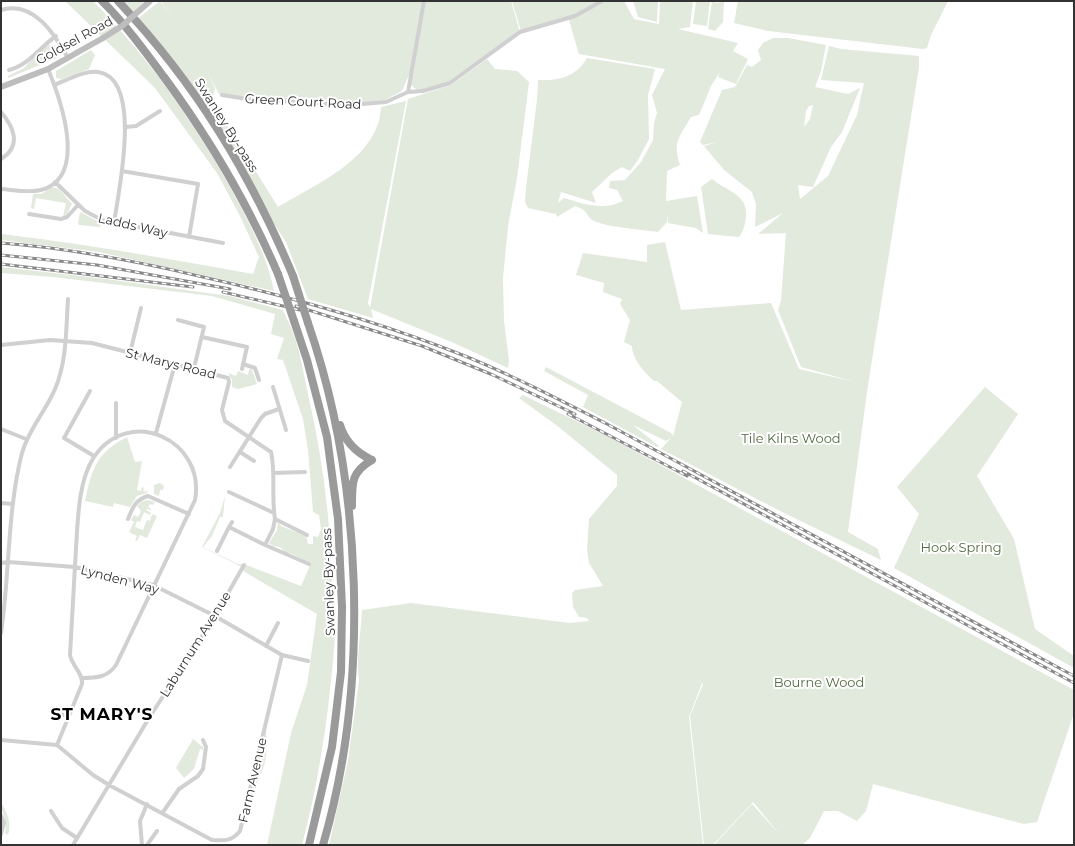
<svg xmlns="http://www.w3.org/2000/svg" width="1075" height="846" font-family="Montserrat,sans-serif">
<rect width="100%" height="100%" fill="#fff"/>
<path fill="#e2e9dd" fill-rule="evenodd" d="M65 1H93C150 59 196 125 235 196 251 226 267 257 274 291L99 252 1 240V234C86 244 169 259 253 274L259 257 239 214 217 173 155 88Z
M119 1H144L132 15Z
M160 1 176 23 162 3 164 1H424L412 68 402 91 385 100 353 103 312 98 285 101 247 98 219 94 207 71 215 88 212 101 278 207C316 184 379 158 381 107L406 101 368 303 370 308 408 99 451 85 487 59 495 69 517 71 529 82 517 178 508 226 503 278 504 321 509 361 508 368 454 343 371 309 373 318 308 299 286 242 259 201 236 157 136 20Z
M425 1H511L520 32 449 82 418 91 410 84Z
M512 1H624L634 19 659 24 660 1H693L690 27 678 29 738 43 733 51 748 59 736 84 718 77 720 72 711 86 699 115 691 117C680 136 672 142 680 165L667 171 666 201 697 196 703 233 696 228 668 223 667 213V222L658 232C644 230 606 227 594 221 585 216 590 211 575 206L557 217 555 212V214L528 208 525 202 526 188 537 100 538 80C559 81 576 77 587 58L655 69 648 95 649 139 638 160 630 171 622 167 612 173 592 192 596 203 561 192 558 203 564 198C584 204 603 211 623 201L617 190 609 188 610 181 625 180 641 162 653 140 654 123 657 113 652 95 665 69 579 54 568 17 521 31Z
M633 1H658L657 22 638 17Z
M696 1H710L707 26 693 24Z
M712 1 717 3 724 1 723 22 715 31 708 29Z
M738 1H948L931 35 927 48 923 49 768 31 734 23Z
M773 38H788L826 45 821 71 815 87 848 94 860 88 842 132 831 147 813 187 798 185 800 199 828 176 857 115 864 83 821 80 829 46 841 49 919 56V67L868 385 848 532 878 549 881 560 782 512 661 449 671 438 666 441 633 425 659 446 657 447 583 407 588 395 544 371 546 367 671 433 673 436 682 402 657 381H654C645 373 632 359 632 346L624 342 630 320 620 304 622 299 603 292 604 283 576 275 583 253 647 262V245L665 242 681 310 771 303 799 369 855 382 801 367 778 310 781 301 786 233 758 234 783 213 755 227 756 204 752 192 724 170 704 146 717 142 703 145 700 142 722 90 735 87 747 65 752 67 761 60 758 50 763 43ZM813 105 810 119 804 127 806 111 809 106Z
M49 45H55L58 48 59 56 57 58 8 78V76L24 68 41 50Z
M91 50 95 55 89 69 62 79 56 78V71Z
M712 179C726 191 748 194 746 216 745 225 744 230 739 237L708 234 701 187Z
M52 187 59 189 72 204 67 214 63 217 66 203 36 198 34 209 31 208 33 194H41Z
M80 212 101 223 100 227 79 225 78 223Z
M1 267 106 279 229 296 283 310C285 315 287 319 289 323 299 344 303 371 308 394 326 473 335 553 331 635L335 636C330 706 320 777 302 845H267L291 733 307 685 317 614 243 571 244 568 202 547 220 513 225 496 223 517H220L212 536 203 547 238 564 246 565 301 586 311 563 290 553 287 554 280 547 273 546 269 543 277 530 278 522 281 526 306 536 308 544H313V536L318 537 321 529 319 515 313 512 308 450 303 419 283 360 277 359 284 338 271 334 275 314 212 296 53 277 1 273Z
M249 369 252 370 257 384 238 389 232 387V380L228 373 236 376 238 371 248 375Z
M985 387 1018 414 977 476 1014 539 1035 629 1074 656V668L894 568 919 514 897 487Z
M523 395 609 437 1074 690V713L1037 822 1024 824 873 784 866 811 857 821 838 811H824L810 838 802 845H714L752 804 781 836 753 802 713 845H704L690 716 703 684 695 673 702 683 689 717 703 845H329L348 761 359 681C356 659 361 633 362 610L411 603 570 623 589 621 587 618 579 617 573 607 572 593 575 590 603 586 589 563 587 550 589 519 617 486V475L560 428 519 398Z
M127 437 135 462 142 461 137 490 141 491 142 487 144 488 143 491 146 492 148 489 147 493 137 496 130 507 114 503 113 507 85 501C92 469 96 453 127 437Z
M160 483 164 486 163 490H160L159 496 154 494V485Z
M147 500 155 502 153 505 150 504 148 507 151 509V510L147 509 146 510 151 513 150 515 144 512 140 522 137 521 135 527 143 530 147 520 150 521 152 514 157 516 147 538 140 535 137 541 135 540 137 536 129 532 134 522 131 520 134 515 138 517 141 511 137 506 141 502Z
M266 729C268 757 266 767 252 791Z
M193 739 203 747V750L200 749 194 769 184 778 176 768Z
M1 802C7 813 12 822 8 835L5 833C8 821 1 813 1 802Z"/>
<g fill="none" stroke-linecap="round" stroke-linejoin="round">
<path stroke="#d0d0d0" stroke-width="4" d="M1 10C34 0 55 35 68 58
M9 70C29 65 39 48 56 36
M54 85C67 80 85 70 98 72 144 78 118 194 114 223
M408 92 424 1
M222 95 247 99 349 105 386 102 408 92 423 91 450 83 520 32 575 16 602 1
M1 112C14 127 22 146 1 159
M126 127 136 126 160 111
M122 171 198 184 189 237
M55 182 85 211 102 220 223 243
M1 189C14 190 29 193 41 190 89 177 60 98 48 69
M29 214 61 219 67 217 78 205
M178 320 204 327 194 368
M202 337 247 347 242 369
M1 345 50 340 92 343 228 378 229 382 222 410 225 421 271 452C276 473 271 497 275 519L307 535
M130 353 141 308
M243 364 255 368 259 380
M273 387 286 430
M90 391 64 438 94 456
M1 429 26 439
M156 433 175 364
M116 438V403
M240 452 254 461
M230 467 261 418 265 414 279 409
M273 473 305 472
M229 492 274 513
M1 503 12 504
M128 519C133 507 135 500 148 496L189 514
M275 519 273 529 265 545 309 564
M232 522 229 527 265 545
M217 551 229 527
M1 563 8 562 75 567 153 585 215 616 282 655 308 661
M1 633C10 573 7 511 22 453 29 428 46 411 55 389 67 361 66 329 68 299
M266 646 278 623
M55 713 68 716
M1 740 57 745 93 775 109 785 212 840C225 841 232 841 240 831L282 655
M57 745 82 684C83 673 72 666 70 655 72 619 74 584 76 548 78 520 78 481 94 457 129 405 206 440 195 500L116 665C108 677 97 678 82 678
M51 811 62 828 77 838
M163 812 179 789 198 776 203 769 206 747 203 740
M1 816 4 823 1 834
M73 845 149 718 215 616 244 565
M142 845 140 821 147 804
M147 845 157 831"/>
<path stroke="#bdbdbd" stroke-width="6" d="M1 87 48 69 103 38"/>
<path stroke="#9a9a9a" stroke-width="8" d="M102 1C125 24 144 50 164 77 209 138 248 204 278 274
M118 1C196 84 249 171 293 276
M294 321 307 360 327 437 338 519 342 607 341 672 332 747 309 845
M308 323C363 482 370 684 323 845
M340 425C345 442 357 453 372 460
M352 506C352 483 351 472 372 460"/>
<g stroke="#888" stroke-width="3">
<path id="rail" d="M1 243C70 248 136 261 203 277 292 297 380 322 465 356 514 376 560 400 607 424L1074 676
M1 255 97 265 230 289
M1 264 193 287
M223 292 300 310
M296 306 422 346 493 375 575 414
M568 414 687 476
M683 471 1074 683"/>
</g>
<use href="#rail" stroke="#fff" stroke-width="1.5" stroke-dasharray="4.5" stroke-linecap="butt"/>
<path stroke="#bdbdbd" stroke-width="6" d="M103 38 122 26 150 1"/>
<path stroke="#9a9a9a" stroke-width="8" d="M278 274 294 321
M293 276 308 323"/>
</g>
<g text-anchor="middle" stroke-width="4" stroke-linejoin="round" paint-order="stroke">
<g font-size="13" fill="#333" stroke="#fff">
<text transform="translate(74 40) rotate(-29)" y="5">Goldsel Road</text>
<text transform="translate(303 101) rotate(3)" y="5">Green Court Road</text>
<text transform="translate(227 125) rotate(58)" y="5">Swanley By-pass</text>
<text transform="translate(133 225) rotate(13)" y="5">Ladds Way</text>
<text transform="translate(171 363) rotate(14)" y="5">St Marys Road</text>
<text transform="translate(120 579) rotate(15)" y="5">Lynden Way</text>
<text transform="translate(328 582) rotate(-92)" y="5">Swanley By-pass</text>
<text transform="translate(195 644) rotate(-58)" y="5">Laburnum Avenue</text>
<text transform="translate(252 780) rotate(-77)" y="5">Farm Avenue</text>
</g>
<g font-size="13" fill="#536b43" stroke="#fff">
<text x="791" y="443">Tile Kilns Wood</text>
<text x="961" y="552">Hook Spring</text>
<text x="819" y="687">Bourne Wood</text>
</g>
<g font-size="17" font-weight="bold" letter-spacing="1" fill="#000" stroke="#fff">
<text x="102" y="720">ST MARY'S</text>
</g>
</g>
<rect width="1075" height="846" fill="none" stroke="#333333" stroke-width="4"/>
</svg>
